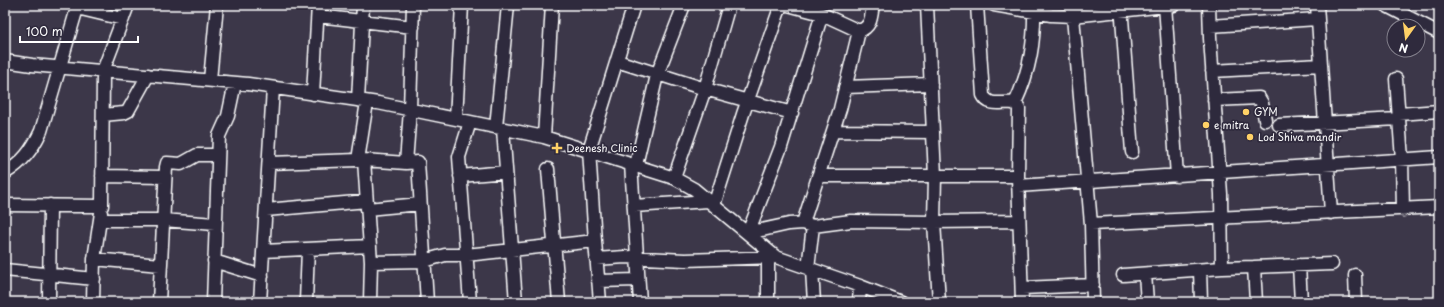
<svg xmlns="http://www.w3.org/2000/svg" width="1444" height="307" font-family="'Playpen Sans',sans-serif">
<rect width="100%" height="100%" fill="#3c3749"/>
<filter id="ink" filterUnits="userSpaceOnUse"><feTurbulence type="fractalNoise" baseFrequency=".025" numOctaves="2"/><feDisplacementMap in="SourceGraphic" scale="8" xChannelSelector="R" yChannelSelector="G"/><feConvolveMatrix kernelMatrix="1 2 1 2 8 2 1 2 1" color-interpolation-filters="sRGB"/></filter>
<g filter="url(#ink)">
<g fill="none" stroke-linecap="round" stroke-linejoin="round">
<g stroke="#fff" stroke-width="15">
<path id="minor" d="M413 5 410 110 406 163 418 162 427 302
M788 5 822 14 859 31
M927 5 935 176 934 222 1019 221
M977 5 983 95C989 108 1003 101 1015 103L1019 108 1018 176 1022 302
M994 5 1051 15 1073 16 1174 5
M1072 5 1091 224
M1121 5 1132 152
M1165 5 1177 176
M1209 5 1210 38 1221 194 1222 268 1254 267 1256 302
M1317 5 1331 213
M1385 5 1439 33
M77 8 123 19
M822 14 781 147 748 233 789 224 803 223 840 109 859 31C872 27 871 16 873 5
M318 16 413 27
M1210 26 1317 19
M5 61 32 65 248 84 378 103 544 137 674 178 694 189 776 257 860 286 901 302
M617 61 705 89 792 113
M1212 71 1321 65
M1396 79 1402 159 1403 210
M210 80 217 5
M845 87 931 84
M313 94 318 5
M358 100 363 5
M1214 100 1259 98 1262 103 1265 120
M367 102 358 160H364L371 262
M1015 103C1030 71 1035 41 1034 5
M1399 114 1439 111
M103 115 124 113 128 111 148 75
M456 119 462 5
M1279 125 1399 119
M496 127 508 5
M503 129 516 302
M833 131 933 132
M544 137 552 5
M364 160 406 163
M269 163 358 160
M631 164 640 302
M636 165 657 75 684 5
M548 169 559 302
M5 173C23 162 32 150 41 131L78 5
M102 176 165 177
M460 176 506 172
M818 176H1018
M674 178 705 89 729 5
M1018 186 1439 157
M5 205 102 206 103 71 128 5
M714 205 743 114 781 5
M634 206 708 201
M367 209 420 204
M266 210 367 201
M100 220H163L215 224
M803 223 813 226 851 221 934 222 939 302
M595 241 589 150 634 5
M263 251 370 246
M768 257V302
M94 259 160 265
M596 259 625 257 685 260 776 257
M214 261 262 276
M1299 265 1301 302
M1254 267 1332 264
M808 268 813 226
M5 270 94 279
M812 270 814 302
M1200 270 1201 302
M1145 274 1147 302
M1123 275 1222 268
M1355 275 1356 302
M598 281 638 280
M1022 288 1093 285
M49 302 50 205
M93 302 94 259 101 213
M159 302 166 167 167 163 181 164 197 155H218
M213 302 219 136 228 116 235 83
M260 302 273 88
M306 302 308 249
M370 302 371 262 424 261 445 255H466L595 241 600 302
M470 302 459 157 470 122
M859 302 860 286
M1093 302 1091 224 1439 207"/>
</g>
<use href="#minor" stroke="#2f2a3d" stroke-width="12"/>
</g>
</g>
<g fill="#ffd166" stroke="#2f2a3d" stroke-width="1.5">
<circle cx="1246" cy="112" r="4"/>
<circle cx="1206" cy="125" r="4"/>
<circle cx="1250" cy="137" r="4"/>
<path d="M555 142h4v4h4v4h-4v4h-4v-4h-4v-4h4z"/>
</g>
<g text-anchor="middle" stroke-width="3.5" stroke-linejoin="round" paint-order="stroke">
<g font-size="10" fill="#fff" stroke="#2f2a3d" text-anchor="start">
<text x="1254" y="116">GYM</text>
<text x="1214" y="129">e mitra</text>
<text x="1258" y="141">Lod Shiva mandir</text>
<text x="566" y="152">Deenesh Clinic</text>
</g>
</g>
<rect width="1444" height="307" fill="none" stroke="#2f2a3d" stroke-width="20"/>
<rect x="10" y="10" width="1424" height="287" fill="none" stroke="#fff" stroke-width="1.5" filter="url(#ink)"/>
<g transform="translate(1406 38) rotate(194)"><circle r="19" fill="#2f2a3d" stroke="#827f8b"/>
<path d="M0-3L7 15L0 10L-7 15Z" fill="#ffd166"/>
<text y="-6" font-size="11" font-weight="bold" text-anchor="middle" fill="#ffffff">N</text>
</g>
<path d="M20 36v6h118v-6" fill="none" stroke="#ffffff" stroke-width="2"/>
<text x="26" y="36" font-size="12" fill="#ffffff" stroke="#2f2a3d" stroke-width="3" paint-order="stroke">100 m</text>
</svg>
